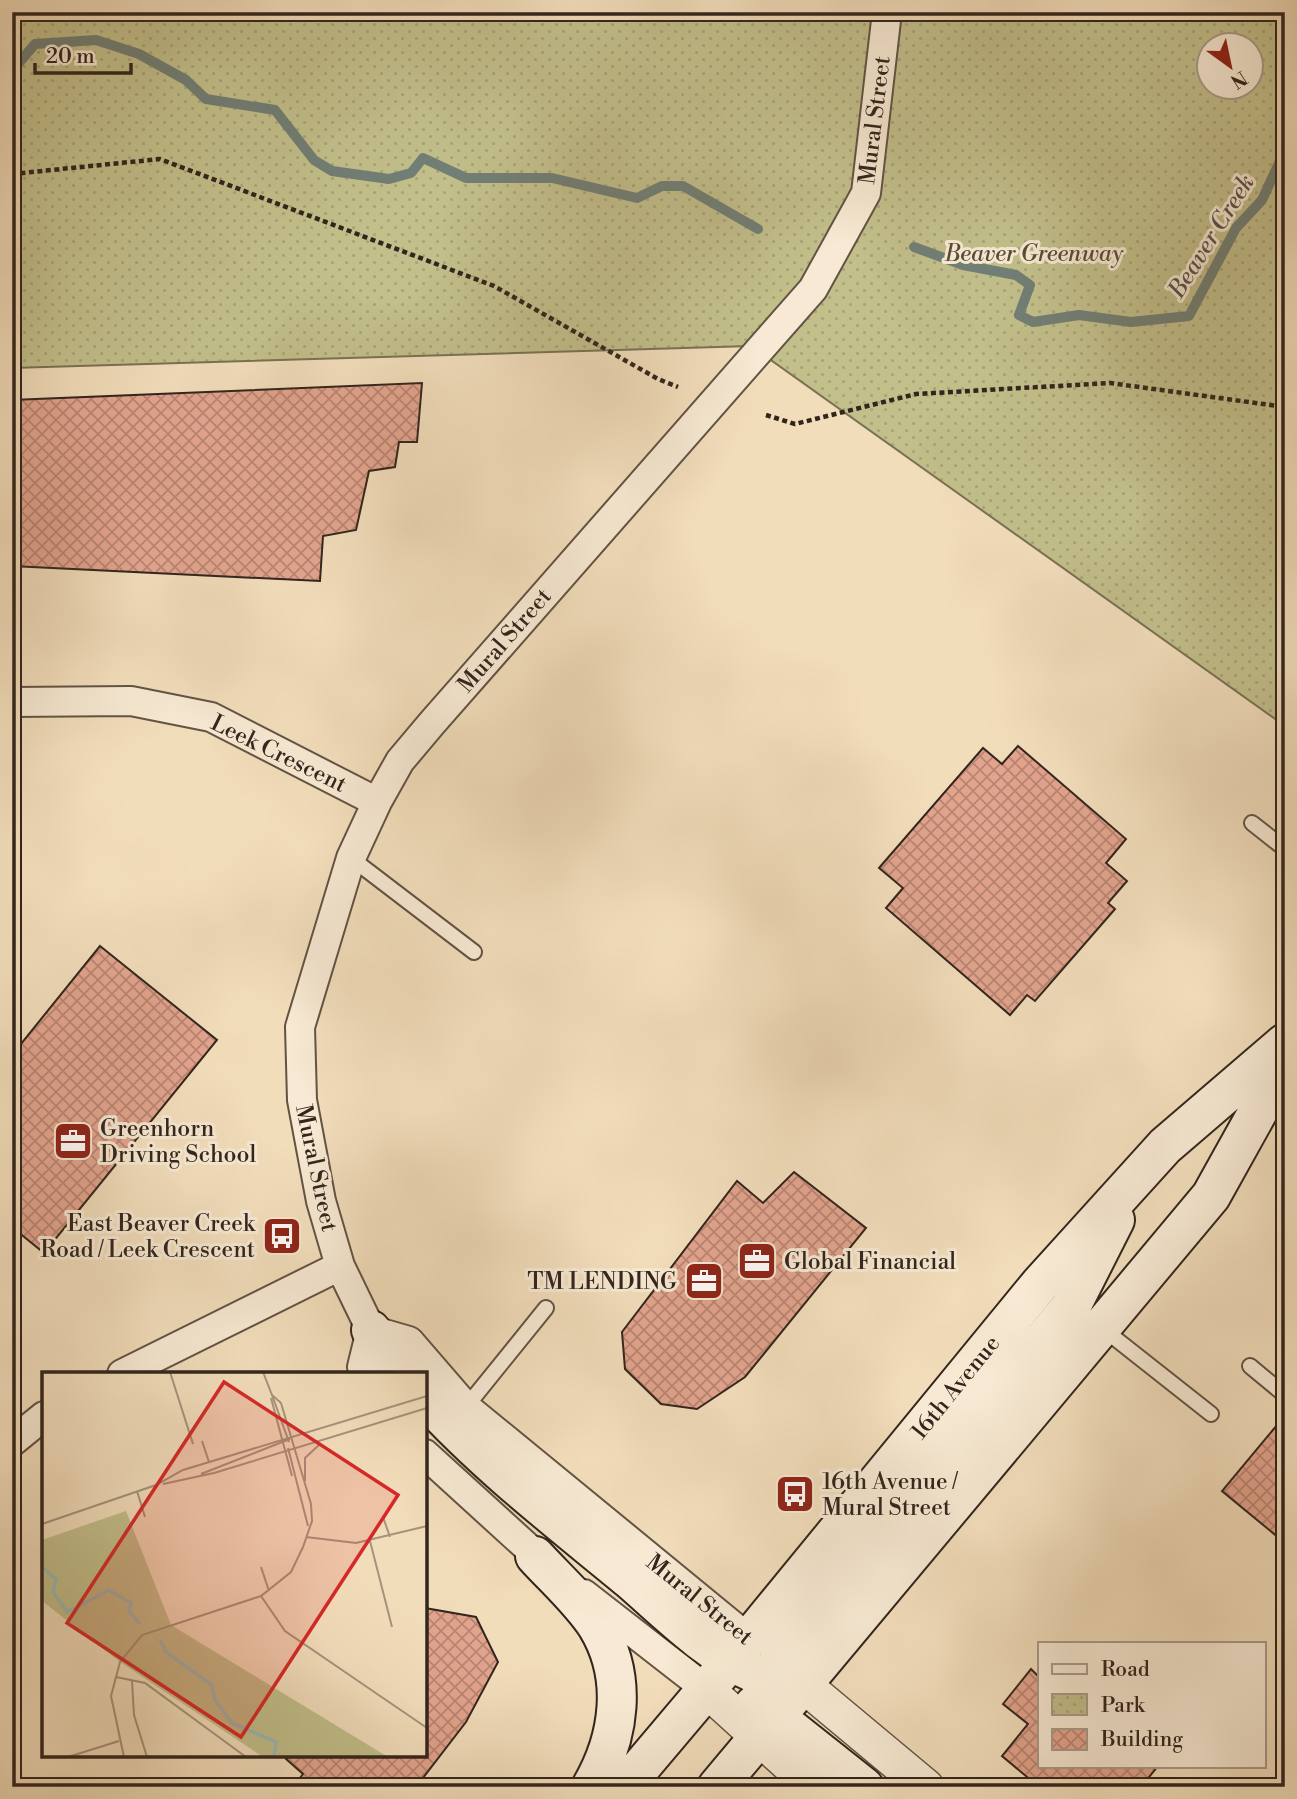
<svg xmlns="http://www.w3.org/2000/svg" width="1297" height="1799" font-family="'Libre Bodoni',serif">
<defs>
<pattern id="park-dots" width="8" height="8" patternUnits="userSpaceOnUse" patternTransform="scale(1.75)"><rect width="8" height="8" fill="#c2bf8b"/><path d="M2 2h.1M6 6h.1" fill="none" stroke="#a7a478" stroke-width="1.8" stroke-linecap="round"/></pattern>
<pattern id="building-cross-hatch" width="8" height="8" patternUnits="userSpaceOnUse" patternTransform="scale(1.75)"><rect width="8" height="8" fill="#e3a48e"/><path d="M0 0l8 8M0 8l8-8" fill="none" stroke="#b98573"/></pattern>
</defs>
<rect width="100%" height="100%" fill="#f2ddbb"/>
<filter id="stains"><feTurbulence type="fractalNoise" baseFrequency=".00286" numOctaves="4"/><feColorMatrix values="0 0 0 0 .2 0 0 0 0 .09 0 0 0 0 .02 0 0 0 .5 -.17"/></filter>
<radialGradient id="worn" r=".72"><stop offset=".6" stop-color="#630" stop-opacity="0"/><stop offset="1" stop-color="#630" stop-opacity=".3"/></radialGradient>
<path fill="url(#park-dots)" stroke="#7a7254" stroke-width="2" fill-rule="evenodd" d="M12 12H1285V726L751 346 12 368ZM1210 46H1252V88H1210Z"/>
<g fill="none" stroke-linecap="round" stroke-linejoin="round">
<path stroke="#717f76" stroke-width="10" d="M12 71 35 44 96 40 139 54 186 80 206 99 275 110 314 160 332 171 389 179 411 173 423 158 466 178H552L637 198 662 186H683L758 229
M914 247 963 265 1016 275 1030 285 1019 315 1033 322 1079 315 1131 322 1189 316 1236 228 1262 200 1285 150"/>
</g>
<path fill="url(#building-cross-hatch)" stroke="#32251d" stroke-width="2" d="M422 383 417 442H399L395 467 369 471 356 530 323 536 320 581 12 566V400Z
M1018 746 1126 839 1106 863 1127 881 1108 903 1115 909 1035 1001 1027 995 1010 1015 886 908 903 888 879 868 983 748 1002 764Z
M100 946 217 1040 44 1253 12 1227V1055Z
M794 1172 866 1228 745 1377 697 1409 661 1404 625 1369 622 1332 737 1181 763 1203Z
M1282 1419 1285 1421V1543L1222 1491Z
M425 1608 476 1617 498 1662 466 1722 416 1787H293L303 1774 286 1759 290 1755H425Z
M1031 1669 1037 1675 1040 1672V1766H1158L1141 1787H1039L1002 1756 1028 1724 1003 1704Z"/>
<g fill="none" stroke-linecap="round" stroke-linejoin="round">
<g stroke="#625344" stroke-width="18">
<path id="service" d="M1252 823 1285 849
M351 858 474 952
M1102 1328 1211 1414
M1250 1366 1285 1395
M466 1407 546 1308"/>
</g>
<g stroke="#625344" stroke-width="32">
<path id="minor" d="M12 702 131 701 211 717 377 802
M371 1330 409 1341 466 1407 749 1639
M122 1374 340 1266
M367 1374 362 1367 371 1330 340 1266 321 1201 302 1100 300 1027 351 858 377 802 400 761 432 723 813 289 866 193 887 12
M12 1442 44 1416
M425 1454 549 1567
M584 1594 706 1689"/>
</g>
<g stroke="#625344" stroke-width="38">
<path id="tertiary" d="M781 1666 926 1787
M706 1689 814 1787"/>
</g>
<g stroke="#32251d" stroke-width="42">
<path id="secondary" d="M371 1330 403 1374
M425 1398C486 1465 560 1522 629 1579 667 1612 706 1652 752 1672
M535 1556C555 1578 581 1601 597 1626 628 1677 620 1737 591 1787
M754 1705 777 1718 864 1787
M762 1737 756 1706 778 1663 1072 1305 1115 1220
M624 1787 749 1639 1040 1284 1165 1146 1285 1043
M717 1787 1211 1196 1285 1063"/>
</g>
<path stroke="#32251d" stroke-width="4.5" stroke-dasharray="5 3.5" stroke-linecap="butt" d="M12 174 160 159 494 286 658 379 678 387
M766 415 795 424 916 394 1110 383 1285 407"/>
<use href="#service" stroke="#f7e9d3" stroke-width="14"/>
<use href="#minor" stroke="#f7e9d3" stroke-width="28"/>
<use href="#tertiary" stroke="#f7e9d3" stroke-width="35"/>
<use href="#secondary" stroke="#f7e9d3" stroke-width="38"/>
</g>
<defs>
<g id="office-square" transform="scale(2.0125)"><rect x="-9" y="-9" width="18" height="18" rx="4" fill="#8f2418" stroke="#f7e9d3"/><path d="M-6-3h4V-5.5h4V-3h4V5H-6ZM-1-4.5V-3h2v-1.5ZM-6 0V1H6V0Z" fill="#fff"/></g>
<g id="bus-square" transform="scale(2.0125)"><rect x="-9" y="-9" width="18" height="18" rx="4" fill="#8f2418" stroke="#f7e9d3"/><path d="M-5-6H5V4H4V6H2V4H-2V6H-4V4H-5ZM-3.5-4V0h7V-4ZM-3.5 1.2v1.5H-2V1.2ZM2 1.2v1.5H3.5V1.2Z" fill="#fff"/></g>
</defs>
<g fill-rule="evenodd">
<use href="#office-square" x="73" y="1141"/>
<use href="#bus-square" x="282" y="1236"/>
<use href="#office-square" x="757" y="1261"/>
<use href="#office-square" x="704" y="1281"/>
<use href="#bus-square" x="795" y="1494"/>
</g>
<g text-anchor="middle" stroke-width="6" stroke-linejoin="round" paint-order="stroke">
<g font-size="23" fill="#32251d" stroke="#f7e9d3">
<text transform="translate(874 120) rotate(-83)" y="8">Mural Street</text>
<text transform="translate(504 640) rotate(-49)" y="8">Mural Street</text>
<text transform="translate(279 753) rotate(26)" y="8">Leek Crescent</text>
<text transform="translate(317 1168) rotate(78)" y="8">Mural Street</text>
<text transform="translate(955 1387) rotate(-51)" y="8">16th Avenue</text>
<text transform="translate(700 1599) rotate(39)" y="8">Mural Street</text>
</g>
<g font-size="23" font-style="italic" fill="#564c38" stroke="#f7e9d3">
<text x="1034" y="261">Beaver Greenway</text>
</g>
<g font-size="23" fill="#32251d" stroke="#f7e9d3" text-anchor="start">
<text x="100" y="1136">Greenhorn<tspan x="100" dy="26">Driving School</tspan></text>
<text x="255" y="1231" text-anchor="end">East Beaver Creek<tspan x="255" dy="26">Road / Leek Crescent</tspan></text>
<text x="784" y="1269">Global Financial</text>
<text x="677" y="1289" text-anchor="end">TM LENDING</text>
<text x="822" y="1489">16th Avenue /<tspan x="822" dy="26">Mural Street</tspan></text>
</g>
<g font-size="24" font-style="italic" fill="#52524a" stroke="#f7e9d3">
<text transform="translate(1211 236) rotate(-58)" y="8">Beaver Creek</text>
</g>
</g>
<g transform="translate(42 1372)">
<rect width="385" height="385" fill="#f2ddbb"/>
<path d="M84 139 129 253 346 385H221L78 290 0 229V168Z" fill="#c2bf8b"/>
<path fill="none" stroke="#9bbbb2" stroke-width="3.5" d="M0 195 14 207 11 220 25 240 67 218 89 231 87 239 98 252M118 268 124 280 170 313 172 326 190 351 234 370 232 385"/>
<path fill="none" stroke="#a5937c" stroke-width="2" d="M128 0 151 72M230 23 247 70M229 26 250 104M160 69 167 90M246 76 266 154M159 102 248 67M263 109V86L278 72M121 112 172 101 385 36M95 119 103 145M341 145 348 165M0 152 114 113 141 98 385 24M264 165 314 171 385 154M328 169 350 255M219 195 227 219M219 224 243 259 385 356M74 305 103 311 204 385M90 309 92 343 105 385M26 385 77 369M82 385 69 324 78 290 100 263 219 224 249 200 261 175 270 149 269 132 239 31 230 23 221 0"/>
<path fill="#d62828" fill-opacity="0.15" stroke="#d62828" stroke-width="3.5" d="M182 10 356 123 199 365 25 251Z"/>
<rect width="385" height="385" fill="none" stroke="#32251d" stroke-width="3.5"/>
</g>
<rect width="1297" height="1799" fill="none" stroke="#f2ddbb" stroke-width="42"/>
<rect x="14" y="14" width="1269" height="1771" fill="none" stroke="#32251d" stroke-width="3.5"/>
<rect x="21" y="21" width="1255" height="1757" fill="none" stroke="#32251d" stroke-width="2"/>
<rect x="1038" y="1642" width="228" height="126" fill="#f7e9d3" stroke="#a89b8a" stroke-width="2"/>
<rect x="1052" y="1664" width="35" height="10" fill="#f7e9d3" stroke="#a89b8a" stroke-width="2"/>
<text x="1101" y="1676" font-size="21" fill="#32251d">Road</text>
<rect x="1052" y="1694" width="35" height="21" fill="url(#park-dots)" stroke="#a89b8a" stroke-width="2"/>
<text x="1101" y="1712" font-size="21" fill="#32251d">Park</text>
<rect x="1052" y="1729" width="35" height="21" fill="url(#building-cross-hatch)" stroke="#a89b8a" stroke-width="2"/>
<text x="1101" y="1746" font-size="21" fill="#32251d">Building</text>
<g transform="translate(1230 66) rotate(147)"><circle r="33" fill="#f7e9d3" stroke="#a89b8a" stroke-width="2"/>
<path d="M0-5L12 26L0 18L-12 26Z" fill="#8f2418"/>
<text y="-10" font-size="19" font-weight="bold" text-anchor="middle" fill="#32251d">N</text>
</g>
<path d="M35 63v10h96v-10" fill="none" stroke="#32251d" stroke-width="3.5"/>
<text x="46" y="63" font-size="21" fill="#32251d" stroke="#f7e9d3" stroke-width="5" paint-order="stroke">20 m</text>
<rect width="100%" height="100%" filter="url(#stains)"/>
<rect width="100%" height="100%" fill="url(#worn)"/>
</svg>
